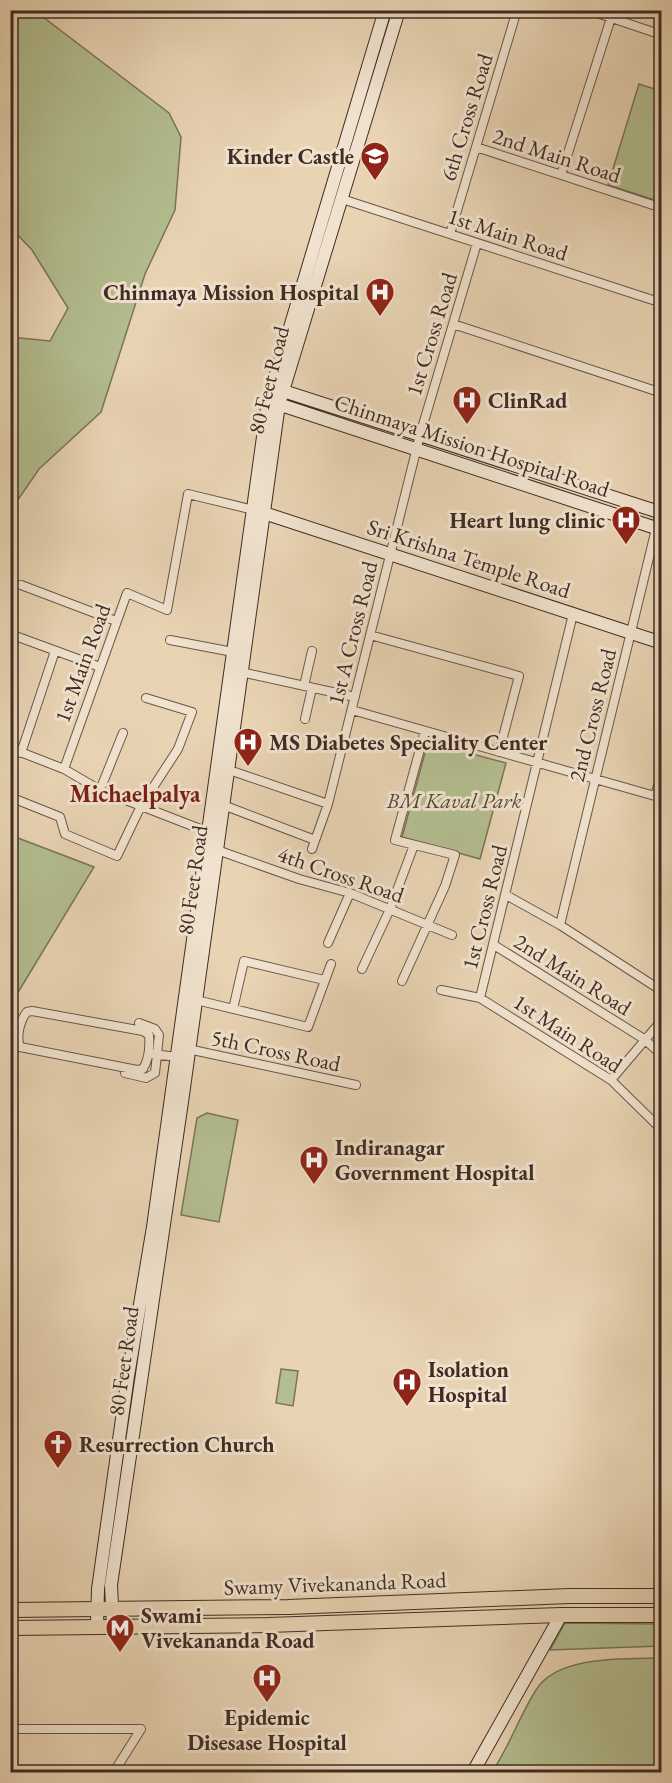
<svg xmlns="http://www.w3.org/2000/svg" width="672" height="1783" font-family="'EB Garamond',serif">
<rect width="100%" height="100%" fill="#e8d3b3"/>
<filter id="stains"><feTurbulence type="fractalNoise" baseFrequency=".00333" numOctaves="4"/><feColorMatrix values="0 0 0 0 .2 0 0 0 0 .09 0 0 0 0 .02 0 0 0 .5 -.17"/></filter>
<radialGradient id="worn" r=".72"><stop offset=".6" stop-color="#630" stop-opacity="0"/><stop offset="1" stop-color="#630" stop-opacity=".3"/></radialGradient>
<path fill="#b3bd8f" stroke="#7a745a" stroke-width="1.5" d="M11 10 35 11 169 113 181 137 175 210 145 274 101 412 39 469 11 510V337L50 341 68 308 32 250 11 228Z
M639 84 661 91V202L608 185Z
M428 742 506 763 480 859 402 837Z
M10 835 94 867 17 994 10 992Z
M207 1113 238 1120 219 1222 181 1215 197 1118Z
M281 1369 298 1371 293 1406 276 1403Z
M565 1623 661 1624V1646L550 1650Z
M661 1658V1772H492C509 1747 519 1717 536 1690 557 1655 625 1659 661 1658Z"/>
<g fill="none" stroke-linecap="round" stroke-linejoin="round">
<g stroke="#6a5648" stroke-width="10">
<path id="street" d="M588 10 662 35
M476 147 662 208
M561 175 611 18
M342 199 662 303
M450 234 517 10
M453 324 662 393
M21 585 116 621
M10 634 100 667
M370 635 519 676 499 752
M170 640 233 652
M10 652 15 636
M241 672 355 697
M304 686 312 651
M352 710 655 796 662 772
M305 719 312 688
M10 748 64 769 100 790 208 832
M21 753 55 651
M10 764 16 751
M64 769 127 593 167 610 188 494 258 511
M235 772 328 804
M100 790 123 733
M10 797 60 817 65 834 117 856 141 806 178 749 192 712 146 698
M223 805 315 840
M312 849 328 804 420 435 477 243
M217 850 299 879 350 893 452 935
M506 895 560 925 662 991
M560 925 661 508
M328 943 350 893
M494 945 644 1039 662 1055
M362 969 390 909 414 845
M402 981 445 886 455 855 395 840 425 731
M441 990 480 998 611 1080 662 1130
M480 998 573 614
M192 999 308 1027 331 964
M233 1009 244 961 324 980
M32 1011 143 1031 149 1035C150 1046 149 1059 143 1069L137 1070 20 1047C16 1036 20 1020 27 1012Z
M188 1049 356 1085
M153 1054 177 1057
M125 1073 146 1078 155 1073 159 1035 155 1029 139 1023
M611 1080 662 1020
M10 1729H141
M114 1772 141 1729"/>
</g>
<g stroke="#402c24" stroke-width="14">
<path id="secondary" d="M274 388 662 513
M272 402 662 530
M264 513 662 643
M97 1626 98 1589 128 1376 153 1227 268 401 385 10
M113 1626 111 1585 182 1102 279 404 399 10
M473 1772 561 1615"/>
</g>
<g stroke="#402c24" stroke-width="16">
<path id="primary" d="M10 1610 288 1607 569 1596H662
M10 1628 268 1625 561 1615H662"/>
</g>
<use href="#street" stroke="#f0e2ce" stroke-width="8"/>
<use href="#secondary" stroke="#f0e2ce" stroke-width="12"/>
<use href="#primary" stroke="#e8d3b3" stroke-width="14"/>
<path stroke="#402c24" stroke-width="3" stroke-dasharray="10 10" stroke-linecap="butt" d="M10 1661H12"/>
</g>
<defs>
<g id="school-pin" transform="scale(1.5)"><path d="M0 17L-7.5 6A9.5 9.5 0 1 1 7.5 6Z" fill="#8f2418" stroke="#f0e2ce"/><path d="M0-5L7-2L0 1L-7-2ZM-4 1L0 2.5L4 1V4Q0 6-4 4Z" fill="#fff"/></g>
<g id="hospital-pin" transform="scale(1.5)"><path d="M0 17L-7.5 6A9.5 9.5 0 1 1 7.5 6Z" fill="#8f2418" stroke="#f0e2ce"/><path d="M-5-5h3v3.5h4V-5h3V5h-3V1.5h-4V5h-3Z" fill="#fff"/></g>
<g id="church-pin" transform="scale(1.5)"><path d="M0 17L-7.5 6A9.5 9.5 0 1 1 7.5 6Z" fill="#8f2418" stroke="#f0e2ce"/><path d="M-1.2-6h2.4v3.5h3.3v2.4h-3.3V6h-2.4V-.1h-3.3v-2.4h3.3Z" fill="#fff"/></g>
<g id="metro-pin" transform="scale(1.5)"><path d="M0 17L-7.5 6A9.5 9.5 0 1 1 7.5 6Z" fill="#8f2418" stroke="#f0e2ce"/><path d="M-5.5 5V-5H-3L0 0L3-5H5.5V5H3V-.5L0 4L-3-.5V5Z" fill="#fff"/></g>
</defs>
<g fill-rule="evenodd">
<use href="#school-pin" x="375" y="156"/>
<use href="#hospital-pin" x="380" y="292"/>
<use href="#hospital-pin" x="467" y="400"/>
<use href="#hospital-pin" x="626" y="520"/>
<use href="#hospital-pin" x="248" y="742"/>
<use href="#hospital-pin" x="314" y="1160"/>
<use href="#hospital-pin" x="407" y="1382"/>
<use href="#church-pin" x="58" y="1444"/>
<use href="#metro-pin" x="120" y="1628"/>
<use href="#hospital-pin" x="267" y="1678"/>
</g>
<g text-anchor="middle" stroke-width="6" stroke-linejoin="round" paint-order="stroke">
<g font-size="22" fill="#402c24" stroke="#f0e2ce">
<text transform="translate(466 117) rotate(-73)" y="8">6th Cross Road</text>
<text transform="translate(557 155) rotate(18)" y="8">2nd Main Road</text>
<text transform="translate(508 234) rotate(18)" y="8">1st Main Road</text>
<text transform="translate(431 334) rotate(-73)" y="8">1st Cross Road</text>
<text transform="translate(268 380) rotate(-76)" y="8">80 Feet Road</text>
<text transform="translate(472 445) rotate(18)" y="8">Chinmaya Mission Hospital Road</text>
<text transform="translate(469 558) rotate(18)" y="8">Sri Krishna Temple Road</text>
<text transform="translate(352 633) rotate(-76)" y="8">1st A Cross Road</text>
<text transform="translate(82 663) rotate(-70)" y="8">1st Main Road</text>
<text transform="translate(592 715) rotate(-76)" y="8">2nd Cross Road</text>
<text transform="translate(341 874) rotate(19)" y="8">4th Cross Road</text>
<text transform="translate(192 880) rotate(-82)" y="8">80 Feet Road</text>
<text transform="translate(484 907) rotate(-76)" y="8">1st Cross Road</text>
<text transform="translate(573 974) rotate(32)" y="8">2nd Main Road</text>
<text transform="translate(568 1033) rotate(33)" y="8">1st Main Road</text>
<text transform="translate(276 1050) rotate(12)" y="8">5th Cross Road</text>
<text transform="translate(123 1361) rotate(-82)" y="8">80 Feet Road</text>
<text transform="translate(335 1583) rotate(-2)" y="8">Swamy Vivekananda Road</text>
</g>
<g font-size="22" font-weight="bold" fill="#402c24" stroke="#f0e2ce" text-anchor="start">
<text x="354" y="164" text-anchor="end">Kinder Castle</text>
<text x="359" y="300" text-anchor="end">Chinmaya Mission Hospital</text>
<text x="488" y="408">ClinRad</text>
<text x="605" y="528" text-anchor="end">Heart lung clinic</text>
<text x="269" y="750">MS Diabetes Speciality Center</text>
<text x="335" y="1155">Indiranagar<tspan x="335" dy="25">Government Hospital</tspan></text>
<text x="428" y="1377">Isolation<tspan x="428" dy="25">Hospital</tspan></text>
<text x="79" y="1452">Resurrection Church</text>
<text x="141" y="1623">Swami<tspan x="141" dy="25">Vivekananda Road</tspan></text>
<text x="267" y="1725" text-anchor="middle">Epidemic<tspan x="267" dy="25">Disesase Hospital</tspan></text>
</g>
<g font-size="22" font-style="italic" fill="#574939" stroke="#f0e2ce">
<text x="454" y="808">BM Kaval Park</text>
</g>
<g font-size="24" font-weight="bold" fill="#7a1f14" stroke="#f0e2ce">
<text x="135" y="802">Michaelpalya</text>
</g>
</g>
<rect width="672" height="1783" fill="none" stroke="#e8d3b3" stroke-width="36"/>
<rect x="12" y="12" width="648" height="1759" fill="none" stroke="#402c24" stroke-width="3"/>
<rect x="18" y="18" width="636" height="1747" fill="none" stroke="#402c24" stroke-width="1.5"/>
<rect width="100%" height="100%" filter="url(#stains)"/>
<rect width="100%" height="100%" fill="url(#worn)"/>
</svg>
